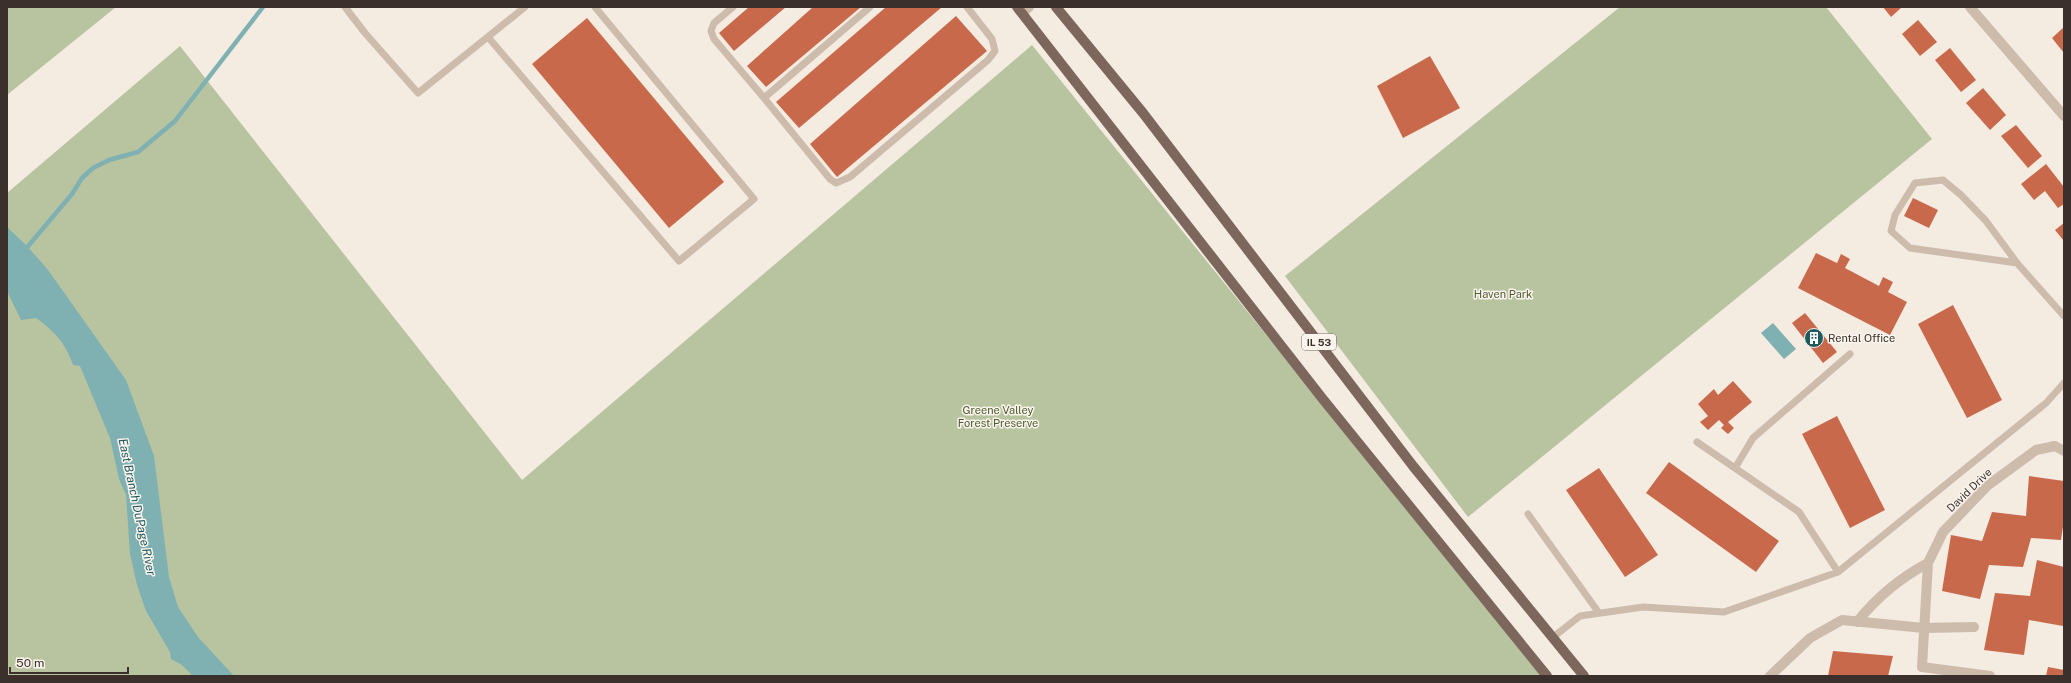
<svg xmlns="http://www.w3.org/2000/svg" width="2071" height="683" font-family="'Public Sans',sans-serif">
<rect width="100%" height="100%" fill="#f4ebe1"/>
<path fill="#b8c4a0" d="M7 7H116L7 95Z
M1620 7H1826L1932 139 1468 517 1285 276Z
M1032 45 1542 676H7V193L180 46 522 480Z"/>
<path fill="#7fb0b2" d="M7 227 27 246 48 270 126 380 154 456 169 577 178 607 198 637 234 676H193L182 665 171 659 170 652 146 611 137 585 130 554 126 495 119 479 110 438 80 366 73 365C65 342 55 332 36 318L21 320 7 291Z
M1773 323 1796 349 1784 359 1761 333Z"/>
<g fill="none" stroke-linecap="round" stroke-linejoin="round">
<path stroke="#7fb0b2" stroke-width="4.5" d="M24 251 72 194 82 178 93 168 109 160 138 152 175 121 263 7"/>
</g>
<path fill="#c8694b" d="M749 7H786L734 51 719 33Z
M813 7H861L766 87 747 66Z
M886 7H942L799 128 776 102Z
M1883 7H1902L1891 17Z
M956 16 987 51 837 177 810 144Z
M587 18 724 182 669 228 532 64Z
M1918 20 1937 42 1920 56 1902 34Z
M2064 27V53L2052 38Z
M1950 48 1976 80 1961 92 1935 60Z
M1430 56 1460 108 1403 138 1377 86Z
M1983 88 2006 115 1990 130 1966 103Z
M2016 125 2042 156 2028 168 2001 136Z
M2046 164 2064 187V204L2058 208 2045 191 2034 200 2021 184Z
M1913 198 1938 210 1929 228 1904 216Z
M2064 223V241L2055 230Z
M1816 253 1837 263 1841 254 1850 259 1845 268 1879 286 1883 277 1893 282 1888 292 1907 302 1890 335 1798 288Z
M1953 305 2002 400 1967 418 1918 324Z
M1805 313 1837 352 1823 363 1792 323Z
M1733 381 1752 402 1728 422 1734 428 1728 434 1721 428 1724 425 1719 420 1708 430 1700 422 1708 416 1698 404 1714 389 1718 395Z
M1837 416 1885 510 1850 528 1802 434Z
M1669 462 1779 541 1756 572 1646 493Z
M1599 468 1658 555 1625 577 1566 490Z
M2029 476 2064 481V520L2061 540 2031 538 2023 567 1989 565 1980 599 1942 591 1951 535 1982 541 1992 512 2026 516Z
M2037 560 2064 567 2063 626 2029 620 2024 655 1984 650 1995 593 2030 596Z
M1833 651 1893 656 1888 676H1828Z
M2048 667 2064 670V676H2046Z"/>
<g fill="none" stroke-linecap="round" stroke-linejoin="round">
<path stroke="#cdbbac" stroke-width="7" d="M345 7 365 33 418 93 525 7
M733 7 714 23 711 31 714 39 764 98 870 7
M488 37 679 261 754 199 595 7
M764 98 830 179 836 183 850 177 988 60 995 51 992 39 967 7
M2017 263 1910 248 1891 231 1895 215 1915 183 1943 180 1961 195 1986 221 2017 263 2064 316
M1697 442 1799 512 1838 572
M1735 468 1753 438 1850 354
M1528 514 1599 613
M1552 638 1580 616 1643 607 1724 612 1838 572 2046 403 2064 383"/>
<path stroke="#cdbbac" stroke-width="10" d="M1970 7 2064 116
M1022 13 1029 7
M1857 622C1877 597 1900 578 1928 563
M1770 676 1810 638 1842 620 1924 628 1974 627
M1990 676 1922 667 1928 563 1943 532 1987 486 2036 450 2055 446 2064 451"/>
<path stroke="#7d675c" stroke-width="10" d="M1017 7 1322 398 1547 676
M1056 7 1143 113 1413 466 1584 676"/>
</g>
<defs>
<g id="building-disc" transform="scale(1)"><circle r="9.5" fill="#1f5a5e" stroke="#fbf5ee"/><path d="M-4-6H4V6H1V3H-1V6H-4ZM-2.5-4.3h1.7v1.8h-1.7ZM.8-4.3h1.7v1.8H.8ZM-2.5-1h1.7V.8h-1.7ZM.8-1h1.7V.8H.8Z" fill="#fff"/></g>
</defs>
<g fill-rule="evenodd">
<use href="#building-disc" x="1814" y="338"/>
</g>
<g text-anchor="middle" stroke-width="3" stroke-linejoin="round" paint-order="stroke">
<rect fill="#fbf5ee" stroke="#756b66" stroke-width="1" x="1302" y="334" width="34" height="16" rx="3"/>
<g font-size="10" font-weight="bold" fill="#3b302b">
<text x="1319" y="346">IL 53</text>
</g>
<g font-size="11" fill="#4a5a2e" stroke="#fbf5ee">
<text x="1503" y="298">Haven Park</text>
<text x="998" y="414">Greene Valley<tspan x="998" dy="13">Forest Preserve</tspan></text>
</g>
<g font-size="11" fill="#3b302b" stroke="#fbf5ee" text-anchor="start">
<text x="1828" y="342">Rental Office</text>
</g>
<g font-size="11" fill="#3b302b" stroke="#fbf5ee">
<text transform="translate(1969 490) rotate(-44)" y="4">David Drive</text>
</g>
<g font-size="12" font-style="italic" fill="#1f5a5e" stroke="#fbf5ee">
<text transform="translate(137 507) rotate(78)" y="4">East Branch DuPage River</text>
</g>
</g>
<rect width="2071" height="683" fill="none" stroke="#3b302b" stroke-width="16"/>
<path d="M10 667v6h118v-6" fill="none" stroke="#3b302b" stroke-width="2"/>
<text x="16" y="667" font-size="12" fill="#3b302b" stroke="#fbf5ee" stroke-width="3" paint-order="stroke">50 m</text>
</svg>
